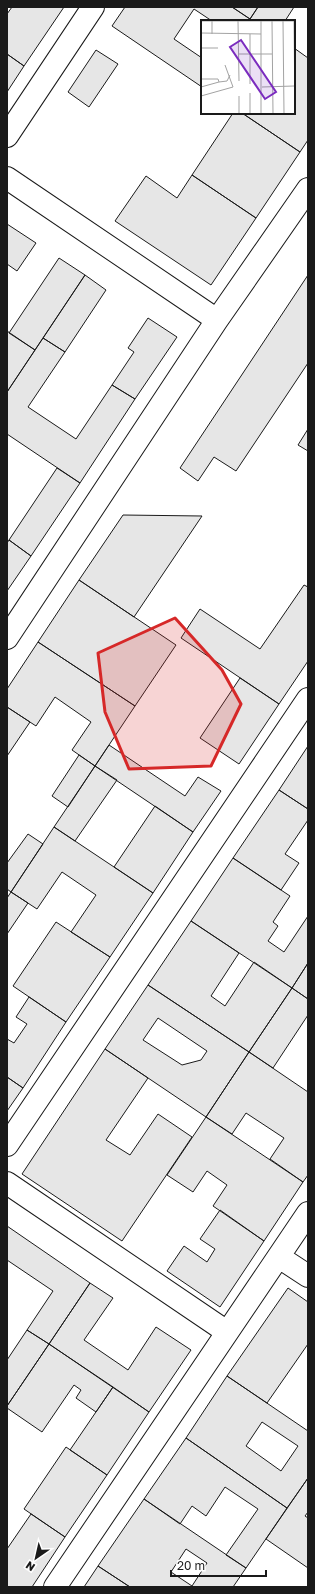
<svg xmlns="http://www.w3.org/2000/svg" width="315" height="1594" font-family="'Golos Text',sans-serif">
<rect width="100%" height="100%" fill="#fff"/>
<path fill="#e6e6e6" stroke="#1a1a1a" fill-rule="evenodd" d="M12 7H64L24 66 7 54V14Z
M125 7H232L250 19 249 21H212L194 9 174 39 202 58V87L112 26Z
M232 7H258L250 19Z
M258 7H294L285 21H253L250 19Z
M294 48 308 58V140L300 152 242 113H294Z
M96 50 118 64 89 107 68 92Z
M7 54 24 66 7 92Z
M233 113H242L300 152 256 218 192 175Z
M192 175 256 218 211 285 115 221 146 176 177 198Z
M7 224 36 243 17 271 7 264Z
M59 258 85 275 35 350 9 333Z
M85 275 106 290 65 352 43 338Z
M308 275V363L236 471 214 457 198 481 180 468Z
M148 318 177 337 135 399 112 385 134 352 128 348Z
M7 331 35 350 7 392Z
M43 338 65 352 28 407 76 439 112 385 135 399 80 483 7 434V392Z
M308 429V451L298 445Z
M57 468 80 483 31 556 9 540Z
M123 515 202 516 134 617 79 580Z
M9 540 31 556 7 591V543Z
M79 580 176 645 135 706 38 642Z
M304 585 308 587V661L279 704 181 638 200 609 260 649Z
M38 642 135 706 95 766 72 750 91 722 55 697 36 726 7 707V689Z
M240 678 279 704 239 764 200 738Z
M7 707 30 722 7 756Z
M109 745 185 796 198 777 221 791 193 832 95 766Z
M308 746V809L279 790Z
M79 755 95 766 68 807 52 796Z
M95 766 117 780 75 841 54 827Z
M279 790 308 809V820L285 854 299 863 281 890 233 858Z
M155 806 193 832 153 893 114 867Z
M54 827 153 893 110 957 71 932 96 895 62 872 37 909 11 892Z
M28 834 43 844 11 892 7 889V863Z
M233 858 290 896 273 922 278 926 268 941 284 952 308 916V963L292 988 191 921Z
M11 892 28 903 7 934V898Z
M191 921 239 953 211 996 225 1006 254 962 292 988 249 1052 148 985Z
M56 922 110 957 66 1022 13 986Z
M308 963V999L292 988Z
M148 985 249 1052 206 1117 105 1049ZM158 1018 207 1051 201 1060 182 1065 143 1040Z
M292 988 308 999V1015L273 1068 249 1052Z
M29 997 66 1022 23 1088 7 1077V1039L14 1043 27 1024 16 1017Z
M105 1049 148 1078 106 1140 130 1155 158 1114 192 1137 122 1241 22 1174Z
M249 1052 308 1092V1175L303 1182 270 1159 284 1138 246 1113 232 1134 206 1117Z
M7 1077 23 1088 7 1111Z
M206 1117 303 1182 264 1241 213 1206 227 1185 207 1171 193 1192 167 1175Z
M220 1210 264 1241 220 1307 167 1271 184 1246 207 1262 215 1249 200 1239Z
M7 1226 90 1283 49 1344 27 1330 53 1291 7 1260Z
M90 1283 113 1298 84 1340 128 1370 156 1327 191 1350 149 1412 49 1344Z
M288 1288 308 1302V1344L267 1403 227 1376Z
M27 1330 49 1344 7 1406V1360Z
M49 1344 113 1387 96 1412 76 1398 81 1390 74 1385 42 1432 7 1408V1406Z
M227 1376 308 1431V1478L287 1508 186 1438ZM262 1422 298 1446 281 1471 246 1446Z
M113 1387 149 1412 107 1475 70 1450Z
M186 1438 287 1508 246 1568 226 1555 258 1509 225 1487 206 1516 192 1506 180 1524 144 1499Z
M66 1447 107 1475 65 1537 24 1509Z
M308 1478V1512L305 1516 308 1518V1568L266 1539Z
M144 1499 246 1568 233 1587H130L98 1566ZM186 1549 207 1563 192 1586 171 1572Z
M31 1514 65 1537 32 1587H7V1549Z
M98 1566 130 1587H84Z"/>
<g fill="none" stroke-linecap="round" stroke-linejoin="round">
<g stroke="#1a1a1a" stroke-width="24">
<path id="minor" d="M7 136 93 7
M7 178 217 320
M7 638 217 320 308 189
M7 1145 308 699
M7 1183 227 1332
M279 1257 308 1276
M55 1587 308 1213"/>
</g>
<use href="#minor" stroke="#fff" stroke-width="22"/>
</g>
<path fill="#d62828" fill-opacity="0.2" stroke="#d62828" stroke-width="3" stroke-linejoin="round" d="M175 618 222 670 241 704 211 766 129 769 105 712 98 653Z"/>
<g transform="translate(201 20)">
<rect width="94" height="94" fill="#fff"/>
<path fill="none" stroke="#a3a3a3" stroke-width="1" d="M0 1H94M11 1V14M37 1 38 61M71 1 72 94M82 1 83 94M93 1 94 91M0 13 60 14M49 14V64M0 28H17M38 34H71M0 59H17L18 62 0 67M18 62 26 61 29 55M61 67 93 66M49 73V94M0 76 32 67 24 45M38 76V94M60 94V1"/>
<path fill="#7b2cbf" fill-opacity="0.15" stroke="#7b2cbf" stroke-width="2" d="M40 20 75 72 64 79 29 27Z"/>
<rect width="94" height="94" fill="none" stroke="#1a1a1a" stroke-width="2"/>
</g>
<rect width="315" height="1594" fill="none" stroke="#1a1a1a" stroke-width="16"/>
<g transform="translate(36 1558) rotate(214)" stroke="#ffffff" stroke-width="3" paint-order="stroke">
<path d="M0-3L7 15L0 10L-7 15Z" fill="#1a1a1a"/>
<text y="-6" font-size="11" font-weight="bold" text-anchor="middle" fill="#1a1a1a">N</text>
</g>
<path d="M171 1570v6h95v-6" fill="none" stroke="#1a1a1a" stroke-width="2"/>
<text x="177" y="1570" font-size="12" fill="#1a1a1a" stroke="#ffffff" stroke-width="3" paint-order="stroke">20 m</text>
</svg>
